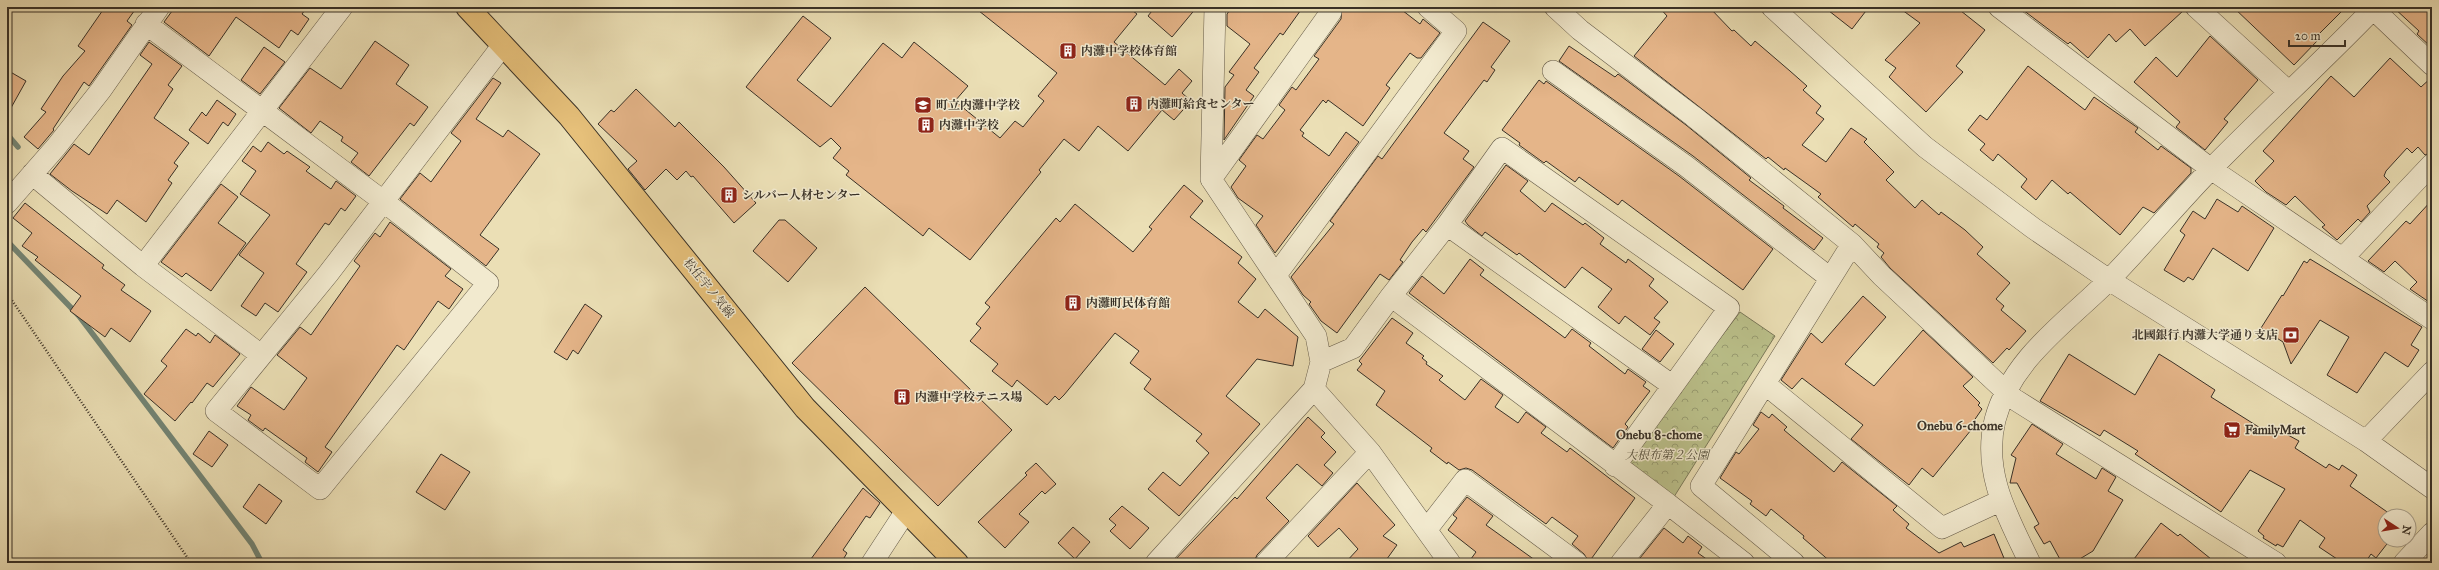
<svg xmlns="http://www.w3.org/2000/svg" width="2439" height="570" font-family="'IM FELL Great Primer','Noto Serif JP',serif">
<defs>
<pattern id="forest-crowns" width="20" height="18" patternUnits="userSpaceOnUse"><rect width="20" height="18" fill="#bbc18b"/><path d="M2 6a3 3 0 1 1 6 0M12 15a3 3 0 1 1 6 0" fill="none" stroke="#999d72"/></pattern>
</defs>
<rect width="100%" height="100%" fill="#ebdfb5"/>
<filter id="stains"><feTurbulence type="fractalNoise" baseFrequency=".005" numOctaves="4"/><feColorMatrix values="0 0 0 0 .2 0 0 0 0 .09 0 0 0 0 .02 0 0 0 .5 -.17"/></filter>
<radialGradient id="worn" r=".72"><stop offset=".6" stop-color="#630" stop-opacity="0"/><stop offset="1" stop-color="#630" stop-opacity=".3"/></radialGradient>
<path fill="url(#forest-crowns)" stroke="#7a7959" d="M1740 312 1775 336 1672 500 1625 464Z"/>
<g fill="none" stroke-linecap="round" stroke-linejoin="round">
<path stroke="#738575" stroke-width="5.5" d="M7 134 18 147
M7 224 9 221
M7 241 79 316 252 544 262 563"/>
</g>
<path fill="#e5b589" stroke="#393127" d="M105 7H137L127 21 132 25 89 86 84 82 53 129 54 130 38 149 24 137 46 112 41 109 63 76 85 51 78 46Z
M175 7H307L302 14 309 19 298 35 291 30 279 48 236 17 209 56 164 22Z
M974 7H1128L1137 14 1114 42 1165 85 1179 69 1192 81 1182 93 1191 101 1174 120 1162 110 1128 151 1098 126 1079 151 1064 139 1039 170 1041 172 970 260 929 228 923 236 846 175 849 171 833 158 841 148 831 138 820 147 746 87 803 16 831 38 797 80 831 107 883 43 902 58 914 42 968 86 955 101 1000 138 1015 121 1023 127 1044 101 1038 96 1057 73Z
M1155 7H1197L1172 37 1148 16Z
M1232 7H1303L1283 35 1280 33 1254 68 1259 72 1246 90 1254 96 1224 140 1225 87 1234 75 1229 72 1250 44 1227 26V14Z
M1342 7H1398L1420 24 1423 19 1440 33 1421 58H1417L1410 53 1386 85 1390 88 1363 126 1328 100 1326 103 1323 100 1300 130 1304 133 1302 136 1329 156 1346 132 1359 142 1275 253 1256 225 1263 216 1238 198 1231 187 1246 166 1239 160 1257 135 1263 139 1285 110 1279 105 1292 87 1296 90 1319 59 1314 56 1341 19Z
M1659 7H1709L1732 31 1734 30 1751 46 1755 41 1790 71 1807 86 1803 90 1821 106 1816 113 1824 119 1802 145 1826 162 1851 128 1867 139 1864 142 1894 172 1886 180 1915 208 1922 200 1939 215 1941 212 1965 230 1983 247 1977 254 2010 283 1996 299 2004 306 2001 310 2026 331 2009 350 2007 348 1993 363 1890 268 1881 257 1884 253 1877 247 1879 244 1855 224 1853 227 1818 197 1821 194 1785 168 1784 170 1768 157 1766 159 1634 56 1667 16Z
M1824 7H1869L1852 29Z
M1898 7H1956L1985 30 1956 66 1963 72 1926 112 1889 77 1896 68 1885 60 1920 23Z
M2019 7H2184V10L2145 46 2130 29 2116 42 2109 34 2088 58 2070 42 2068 44Z
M2233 7H2346L2315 38 2318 40 2294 65Z
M2393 7H2432V48L2417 34 2419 31Z
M1483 22 1510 41 1491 67 1495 70 1487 82 1484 80 1444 133 1469 151 1463 159 1474 167 1426 232 1423 229 1412 242 1400 260 1403 262 1389 280 1380 274 1337 333 1321 321 1309 304 1311 302 1303 295 1291 277 1334 224 1330 221 1378 156 1382 159Z
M2210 36 2258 80 2224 119 2228 122 2205 150 2176 127 2180 122 2134 82 2156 57 2177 77Z
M375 41 409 65 396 84 428 107 414 126 410 123 369 176 351 162 358 153 341 141 343 137 320 121 311 133 279 108 310 68 341 89Z
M149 42 182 66 168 85 173 89 154 118 189 143 174 163 178 166 168 180 172 183 146 222 117 200 107 214 72 191 50 174 74 144 89 155 152 64 140 55Z
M1569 46 1615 77 1618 74 1686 125 1751 178 1749 180 1784 206 1783 208 1823 238 1814 250 1693 156 1559 61Z
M264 47 285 62 260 94 241 80Z
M2390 58 2421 87 2432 77V152L2425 155 2418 147 2412 153 2407 148 2386 171 2384 176 2390 182 2367 206 2370 212 2361 222 2358 219 2337 240 2322 227 2325 225 2295 196 2286 205 2266 192 2255 181 2274 161 2263 151 2331 76 2354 97Z
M2028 66 2085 110 2094 97 2138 128 2135 132 2158 150 2161 146 2191 168V173L2154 213 2143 207 2120 235 2070 192 2068 194 2052 180 2036 200 2021 187 2027 179 1998 154 1993 161 1980 150 1985 144 1968 130 1980 115 1987 120Z
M7 70 26 81 7 115Z
M493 78 501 83 476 119 503 137 508 130 540 154 480 235 499 249 486 266 400 199 420 173 431 182 461 141 451 133Z
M1539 80 1544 84 1546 81 1679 176 1773 249 1743 290 1622 200 1618 205 1579 177 1575 182 1546 161 1544 163 1519 145 1520 143 1502 130Z
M636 89 675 127 679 122 724 167 756 203 734 223 693 176 691 177 686 171 677 180 666 169 645 190 628 169 637 161 598 124 611 110 614 112Z
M217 100 236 114 228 126 223 122 208 144 189 130 202 112 206 116Z
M268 142 284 154 287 151 310 167 306 171 331 189 336 181 356 196 345 211 341 208 329 225 325 223 296 264 307 272 278 312 265 303 256 316 241 306 264 273 239 255 270 215 240 194 256 171 242 161 253 146 261 152Z
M1506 165 1528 181 1520 191 1545 212 1552 203 1583 225 1585 223 1604 238 1600 244 1626 263 1628 259 1654 279 1649 286 1668 302 1654 318 1660 322 1650 335 1625 316 1619 324 1598 307 1612 289 1582 267 1565 288 1519 253 1517 255 1485 232 1482 236 1468 225 1465 221Z
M221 184 238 197 218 223 246 243 211 291 186 273 182 277 161 262Z
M1184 185 1203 201 1190 217 1242 257 1238 263 1256 279 1238 302 1258 318 1265 309 1298 337 1293 366 1257 359 1226 396 1260 424 1179 516 1148 489 1163 472 1180 486 1209 453 1196 441 1202 434 1144 389 1151 379 1130 363 1139 351 1115 333 1064 395 1059 400 1055 396 1047 405 1017 380 1012 387 992 371 998 364 970 341 981 328 976 324 990 307 985 303 1056 218 1060 222 1075 204 1133 252 1152 229 1149 227Z
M2217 199 2238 212 2242 206 2274 228 2248 271 2213 248 2193 280 2188 277 2184 282 2164 270 2185 235 2180 231 2193 211 2205 219Z
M2432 200V304L2410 289 2417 282 2395 261 2384 272 2368 261 2406 221 2410 224Z
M25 203 104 265 102 268 125 285 121 290 151 311 130 342 111 328 105 337 70 311 81 296 35 260 38 257 22 246 32 233 13 218Z
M779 220H785L817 248 788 282 753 251Z
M390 222 451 269 445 276 463 289 449 309 438 301 404 350 397 345 325 447 332 452 318 472 305 462 307 458 265 428 263 431 248 420 251 415 237 406 251 387 284 410 307 378 277 355 300 327 311 335 360 266 354 261 375 233 380 237Z
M1470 259 1484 270 1480 275 1565 338 1572 329 1591 343 1589 346 1625 374 1628 369 1646 382 1643 386 1650 391 1625 424 1628 427 1613 448 1409 293 1422 276 1444 294Z
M2310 259 2422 327 2411 345 2419 350 2408 367 2385 352 2357 393 2327 375 2349 337 2320 320 2291 364 2283 342 2261 328 2282 295 2283 296 2304 261 2307 263Z
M865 287 1012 430 938 506 792 363Z
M1863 296 1886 317 1845 364 1874 386 1923 330 1973 377 1963 386 1980 403 1978 405 1982 409 1969 428 1971 430 1933 477 1922 468 1909 485 1851 439 1863 425 1802 378 1792 389 1781 380 1811 333 1822 343Z
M585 304 602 316 578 354 573 350 567 360 554 352Z
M1392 318 1413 333 1406 343 1424 356 1422 358 1427 362 1426 364 1443 376 1439 380 1465 400 1481 379 1503 395 1495 407 1518 423 1526 412 1546 427 1541 433 1567 452 1570 448 1635 498 1589 562 1584 554 1572 544 1578 536 1552 517 1546 524 1472 470 1466 468 1459 470 1448 462 1447 464 1430 451 1432 448 1376 405 1385 391 1357 370 1362 364 1359 361Z
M186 329 196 336 198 333 210 343 215 335 240 354 213 387 207 383 192 403 191 402 175 421 144 394 167 366 161 361Z
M1656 330 1674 344 1660 362 1642 349Z
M2069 354 2135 395 2159 354 2172 362 2215 390 2211 397 2273 436 2277 429 2299 441 2295 448 2326 468 2329 464 2339 470 2342 465 2357 475 2350 486 2393 516H2385V540H2390L2376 558 2371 554 2365 563H2343L2319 547 2325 538 2300 520 2283 547 2277 544 2276 546 2263 538 2264 536 2258 531 2285 489 2250 470 2221 512 2135 454 2138 451 2104 430 2100 436 2040 401Z
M1761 412 1769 418 1772 414 1787 427 1784 430 1834 472 1842 462 1897 506 1893 510 1909 524 1906 528 1939 553 1961 542 1964 547 1994 534 2006 563H1832L1803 538 1804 536 1771 509 1766 516 1750 504 1752 501 1720 478 1736 452 1739 454 1759 429 1753 425Z
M1308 417 1325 433 1321 437 1336 452 1324 465 1333 473 1322 486 1297 464 1266 498 1289 521 1257 555 1254 562 1172 563 1235 497 1237 499Z
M2032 424 2063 444 2056 454 2096 479 2102 468 2116 477 2108 491 2123 500 2093 551 2073 563H2062L2050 541 2044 544 2034 527 2039 524 2017 483H2010L2016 458 2011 455Z
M209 431 228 445 212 467 193 454Z
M441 454 470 472 445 510 416 492Z
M1036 463 1056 484 1045 494 1042 491 1019 514 1029 522 1005 548 978 522 1027 475 1025 473Z
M1357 483 1395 525 1383 536 1397 545 1384 563H1345L1358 549 1339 528 1318 547 1308 536Z
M259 484 282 501 266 524 243 507Z
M863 488 880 503 870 518 866 516 843 550 847 553 841 563H808Z
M1467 497 1493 516 1486 525 1539 563H1468L1476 552 1448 530 1457 518 1453 515Z
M1122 506 1149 528 1130 549 1110 531 1116 525 1109 519Z
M2161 523 2178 536 2180 534 2216 563H2131Z
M1073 527 1090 542 1075 559 1058 543Z
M1664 528 1683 543 1688 536 1702 547 1698 553 1712 563H1636Z"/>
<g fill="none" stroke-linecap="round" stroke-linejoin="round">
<g stroke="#665c4a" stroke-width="22">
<path id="minor" d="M1555 7 1580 30 1693 116 1852 244 1701 486 1794 563
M1772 7 1925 147 2033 228 2109 280 2366 441 2432 488
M1999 7 2211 169 2432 319
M2196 7 2289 92
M2371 7 2432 65
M146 24 383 201 488 283 320 489 216 411 328 274 503 45
M1553 71 1686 166 1830 278
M32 174 143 266 261 355
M1211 179 1331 12
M7 203 56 147 101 90 159 7
M1447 225 1673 386
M1852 244 1882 276 2014 399 2276 563
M2343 258 2432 164
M143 266 342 7
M1276 275 1456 31 1428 7
M1391 296 1447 225 1502 148 1729 308 1615 466
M1321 362 1353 348 1391 296 1668 504
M1765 384 1942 528 2000 501
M1314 389 1370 452 1450 563
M2366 441 2432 372
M1427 529 1465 480 1577 563
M872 563 906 511
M1156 563 1314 389 1321 362 1316 336 1211 179 1215 7
M1266 563 1370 452
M1621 563 1668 504 1744 563
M2030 563C2008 517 1982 473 1995 420 2011 359 2067 322 2109 280 2144 244 2176 205 2211 169 2265 114 2322 62 2375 7
M2404 563 2432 533"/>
</g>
<g stroke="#393127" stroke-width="24">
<path id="major" d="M467 7 569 116 805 408 957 563"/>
</g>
<path stroke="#393127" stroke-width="2.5" stroke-dasharray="1 2" stroke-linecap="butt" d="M7 293 191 563"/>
<use href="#minor" stroke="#f2eacf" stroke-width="21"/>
<use href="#major" stroke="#e6c07a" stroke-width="22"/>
</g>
<defs>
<g id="building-square" transform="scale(0.9)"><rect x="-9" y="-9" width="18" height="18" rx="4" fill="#8f2418" stroke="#f2eacf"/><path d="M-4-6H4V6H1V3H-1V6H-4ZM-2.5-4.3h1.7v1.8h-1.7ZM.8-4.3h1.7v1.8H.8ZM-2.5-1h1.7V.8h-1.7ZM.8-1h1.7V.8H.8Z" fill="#fff"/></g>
<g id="school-square" transform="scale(0.9)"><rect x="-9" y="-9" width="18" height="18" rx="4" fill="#8f2418" stroke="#f2eacf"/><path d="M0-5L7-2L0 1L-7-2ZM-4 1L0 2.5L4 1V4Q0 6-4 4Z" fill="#fff"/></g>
<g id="bank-square" transform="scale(0.9)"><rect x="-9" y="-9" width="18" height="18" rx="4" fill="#8f2418" stroke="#f2eacf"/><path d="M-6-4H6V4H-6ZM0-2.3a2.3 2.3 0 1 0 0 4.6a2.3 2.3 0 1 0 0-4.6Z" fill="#fff"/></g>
<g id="supermarket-square" transform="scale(0.9)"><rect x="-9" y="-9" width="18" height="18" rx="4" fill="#8f2418" stroke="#f2eacf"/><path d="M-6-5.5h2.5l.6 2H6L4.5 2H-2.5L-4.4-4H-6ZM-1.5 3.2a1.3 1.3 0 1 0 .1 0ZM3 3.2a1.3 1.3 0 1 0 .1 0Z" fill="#fff"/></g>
</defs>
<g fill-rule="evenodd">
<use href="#building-square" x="1068" y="51"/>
<use href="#building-square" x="1134" y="104"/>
<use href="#school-square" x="923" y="105"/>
<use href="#building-square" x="926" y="125"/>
<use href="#building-square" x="729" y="195"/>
<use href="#building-square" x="1073" y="303"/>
<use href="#bank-square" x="2291" y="335"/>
<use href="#building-square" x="902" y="397"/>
<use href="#supermarket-square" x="2232" y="430"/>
</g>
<g text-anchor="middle" stroke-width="3" stroke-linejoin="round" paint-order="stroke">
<g font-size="12" font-weight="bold" fill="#393127" stroke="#f2eacf" text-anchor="start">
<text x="1081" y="55">内灘中学校体育館</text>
<text x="1147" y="108">内灘町給食センター</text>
<text x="936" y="109">町立内灘中学校</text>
<text x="939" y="129">内灘中学校</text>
<text x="742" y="199">シルバー人材センター</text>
<text x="1086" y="307">内灘町民体育館</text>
<text x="2278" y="339" text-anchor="end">北國銀行 内灘大学通り支店</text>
<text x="915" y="401">内灘中学校テニス場</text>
<text x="2245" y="434">FamilyMart</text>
</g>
<g font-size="12" fill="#393127" stroke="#f2eacf">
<text transform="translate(709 288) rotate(51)" y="4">松任宇ノ気線</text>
</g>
<g font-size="12" font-style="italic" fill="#534e3b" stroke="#f2eacf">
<text x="1667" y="459">大根布第２公園</text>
</g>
<g font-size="13" font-weight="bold" fill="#393127" stroke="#f2eacf">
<text x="1960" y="430">Onebu 6-chome</text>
<text x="1659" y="439">Onebu 8-chome</text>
</g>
</g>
<rect width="2439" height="570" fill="none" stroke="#ebdfb5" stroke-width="24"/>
<rect x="8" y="8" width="2423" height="554" fill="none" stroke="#393127" stroke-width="2"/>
<rect x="12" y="12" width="2415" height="546" fill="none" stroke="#393127"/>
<g transform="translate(2397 528) rotate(102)"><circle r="19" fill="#f2eacf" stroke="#a8a08c"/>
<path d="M0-3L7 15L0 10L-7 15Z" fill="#8f2418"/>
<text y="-6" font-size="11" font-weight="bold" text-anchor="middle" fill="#393127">N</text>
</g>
<path d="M2289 40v6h56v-6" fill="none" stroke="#393127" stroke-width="2"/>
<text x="2295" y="40" font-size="12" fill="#393127" stroke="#f2eacf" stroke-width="3" paint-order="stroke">20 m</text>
<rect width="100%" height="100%" filter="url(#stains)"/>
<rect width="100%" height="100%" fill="url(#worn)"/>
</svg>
